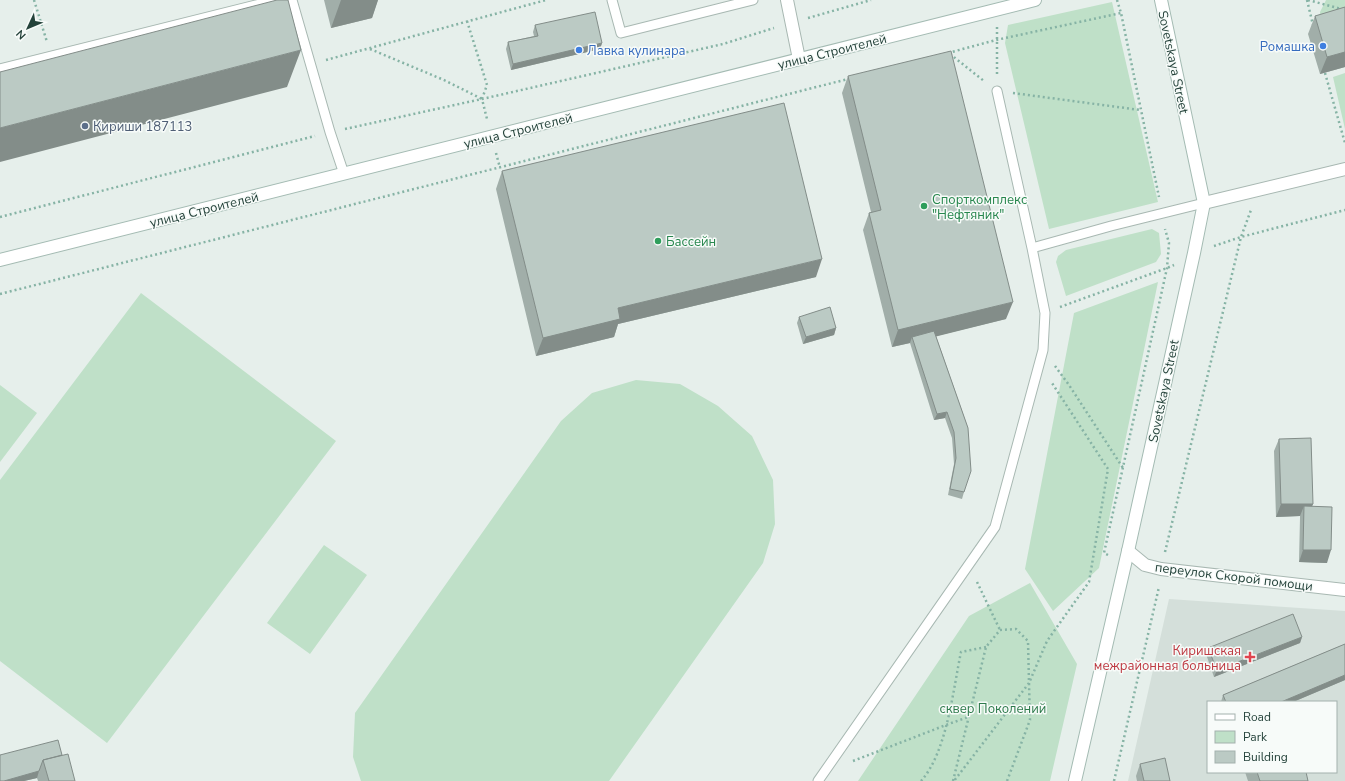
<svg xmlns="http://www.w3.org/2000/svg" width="1345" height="781" font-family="'Nunito Sans',sans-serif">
<rect width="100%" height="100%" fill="#e6efeb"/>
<path fill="#d4dfda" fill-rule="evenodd" d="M1169 599 1345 611V781H1128ZM1208 702H1336V772H1208Z"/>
<path fill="#bfe0c8" d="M1326 0H1345V18L1321 24 1320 12Z
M1112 2 1158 202 1049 229 1005 43 1008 25Z
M1345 73V129L1333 77Z
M1152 229 1159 233 1161 254 1156 262 1066 296 1056 262 1058 256 1066 250Z
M1158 282 1099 568 1053 611 1025 569 1074 313Z
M141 293 336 441 107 743 0 661V480Z
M636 380 680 384 718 406 752 436 773 480 775 524 763 563 609 781H361L353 757 355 713 561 421 592 393Z
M0 385 37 413 0 462Z
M324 545 367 575 310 654 267 623Z
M1030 583 1077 664 1050 781H858L969 616Z"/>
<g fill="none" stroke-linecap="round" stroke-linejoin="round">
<g stroke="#a8b8b2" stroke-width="11">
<path id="lane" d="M292 0 330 132 344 174
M612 0 621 33 753 0
M0 69 276 0
M1032 248 1111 226 1204 203
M818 781 995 527 1043 350 1045 313 1032 248 997 91"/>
</g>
<g stroke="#a8b8b2" stroke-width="14">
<path id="street" d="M787 0 799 59
M1204 203 1345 169
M1128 551 1145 565 1161 569 1345 590"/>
</g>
<g stroke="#a4bbb3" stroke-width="14">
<path id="secondary" d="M0 260 1035 0
M1075 781 1128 551 1194 253 1204 203 1161 0"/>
</g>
<path stroke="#86b3a5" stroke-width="2.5" stroke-dasharray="2 3" stroke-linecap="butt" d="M34 0 47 42
M1117 0 1121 13 1159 197
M1307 0 1313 25
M1308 0 1345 10
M808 18 871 0
M467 21 487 85 482 99 487 119
M997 27V74
M370 49 444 80 482 99
M948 53 996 40 1121 13
M950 54 984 81
M326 60 546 0
M1325 73 1345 143
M1013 93 1140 110
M345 129 482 99 723 44 774 28
M496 153 500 168
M0 217 315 136
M1214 246 1241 237 1345 210
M0 294 848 79
M1060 307 1167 268 1174 265
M1055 366 1069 385 1123 468
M1165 552 1241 237 1251 210
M1108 555 1104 553 1167 268 1169 243 1165 229
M977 582 1000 630
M853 761 946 725 968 717
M921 781C947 752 953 690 961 652L986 647
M953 781 986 647 1000 630 1016 629 1028 641 1029 683 954 781
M1007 781 1030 720 1029 683 1047 641 1089 582 1108 469 1052 383
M1114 781 1159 587"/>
<use href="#lane" stroke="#fff" stroke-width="9"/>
<use href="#street" stroke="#fff" stroke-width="12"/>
<use href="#secondary" stroke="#fff" stroke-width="12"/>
</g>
<path fill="#a1aea9" d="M324 0H378L372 18 331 28Z
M1345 7V67L1320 74 1308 34 1315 16Z
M535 25 602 43 600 49 511 70 506 49 508 42 534 36 533 32Z
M848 76 1006 319 936 336 968 428 964 492 962 499 948 495 954 464 952 438 945 418 934 420 910 343 892 347 863 230 869 213 871 212 842 93Z
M502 171 816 277 618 324 614 337 536 356 496 189Z
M799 317 836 328 834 335 803 344 797 323Z
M1279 439 1313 504 1312 506 1327 563 1299 562 1300 518V516L1276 517 1274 451Z
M1302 637 1300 643 1214 677 1206 654 1208 648Z
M1345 644V680L1293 702H1221L1223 695Z
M0 755H62L75 781H38L37 778 24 781H0Z
M1140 764 1170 781H1137L1136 776Z
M1245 772H1306L1308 781H1248Z"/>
<path fill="#838d89" d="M341 0H378L372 18 331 28Z
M602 43 600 49 511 70 513 64Z
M301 50 287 87 0 162V128Z
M1345 52V67L1320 74 1327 57Z
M822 259 816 277 618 324 614 337 536 356 543 338 618 308Z
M1013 302 1006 319 914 342 912 337 910 343 892 347 898 330Z
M836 328 834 335 803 344 806 337Z
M947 412 945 418 934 420 937 414Z
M1281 504H1313L1308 516 1304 506 1300 516 1276 517Z
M1303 550H1331L1327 563 1299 562Z
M1302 637 1300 643 1214 677 1217 670Z
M1345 675V680L1293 702H1281Z
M39 771 37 778 24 781H4Z"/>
<path fill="#bbcac4" stroke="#838d89" d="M277 0H288L301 50 0 128V72Z
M1345 7V52L1327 57 1315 16Z
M595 12 602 43 513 64 508 42 538 36 535 25Z
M951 51 1013 302 898 330 869 213 881 210 848 76Z
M784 103 822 259 618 308 620 319 543 338 502 171Z
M830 307 836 328 806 337 799 317Z
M934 331 968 428 971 471 964 492 950 489 956 458 954 432 947 412 937 414 912 337Z
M1311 438 1313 504H1281L1279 439Z
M1304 506 1332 507 1331 550H1303Z
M1293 614 1302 637 1217 670 1208 648Z
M1345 644V675L1281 702H1226L1223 695Z
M58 740 62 755 43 760 39 771 4 781H0V755Z
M68 754 75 781H49L43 760Z
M1165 758 1170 781H1144L1140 764Z
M1257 772H1306L1308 781H1260Z"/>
<g fill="#3f7fe0" stroke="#f7fbf9" stroke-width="1.5">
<circle cx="1323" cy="46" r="4"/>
<circle cx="579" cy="50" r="4"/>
</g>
<circle fill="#5c6f8a" stroke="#f7fbf9" stroke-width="1.5" cx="85" cy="126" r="4"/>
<g fill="#2e9e5b" stroke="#f7fbf9" stroke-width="1.5">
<circle cx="924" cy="206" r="4"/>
<circle cx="658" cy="241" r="4"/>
</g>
<path fill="#e0444e" stroke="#f7fbf9" stroke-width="1.5" d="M1248 651h4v4h4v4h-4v4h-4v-4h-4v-4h4z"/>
<g text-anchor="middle" stroke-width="3" stroke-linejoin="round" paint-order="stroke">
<g font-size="13" fill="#366cbe" stroke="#f7fbf9" text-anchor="end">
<text x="1315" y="51">Ромашка</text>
<text x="587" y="55" text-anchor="start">Лавка кулинара</text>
</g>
<g font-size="13" fill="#24423a" stroke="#f7fbf9">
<text transform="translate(832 51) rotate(-14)" y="5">улица Строителей</text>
<text transform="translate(1174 62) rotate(78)" y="5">Sovetskaya Street</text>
<text transform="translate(518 130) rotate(-14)" y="5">улица Строителей</text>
<text transform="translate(204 209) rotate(-14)" y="5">улица Строителей</text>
<text transform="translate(1163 391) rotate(-78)" y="5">Sovetskaya Street</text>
<text transform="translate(1234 576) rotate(7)" y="5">переулок Скорой помощи</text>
</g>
<g font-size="13" fill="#4e5e75" stroke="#f7fbf9" text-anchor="start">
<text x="93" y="131">Кириши 187113</text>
</g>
<g font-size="13" fill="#27864d" stroke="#f7fbf9" text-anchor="start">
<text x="932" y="204">Спорткомплекс<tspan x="932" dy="15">"Нефтяник"</tspan></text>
<text x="666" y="246">Бассейн</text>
</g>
<g font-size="13" fill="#be3a42" stroke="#f7fbf9" text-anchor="end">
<text x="1241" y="655">Киришская<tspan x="1241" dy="15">межрайонная больница</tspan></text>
</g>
<g font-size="13" fill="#2d7a4b" stroke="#f7fbf9">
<text x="993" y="713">сквер Поколений</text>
</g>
</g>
<rect x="1207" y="701" width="130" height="72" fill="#f7fbf9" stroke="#a3b1ad"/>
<rect x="1215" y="714" width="20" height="6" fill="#ffffff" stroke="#a3b1ad"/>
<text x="1243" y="721" font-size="12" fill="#24423a">Road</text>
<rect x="1215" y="731" width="20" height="12" fill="#bfe0c8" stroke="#a3b1ad"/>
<text x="1243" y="741" font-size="12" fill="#24423a">Park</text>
<rect x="1215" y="751" width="20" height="12" fill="#bbcac4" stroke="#a3b1ad"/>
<text x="1243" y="761" font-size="12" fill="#24423a">Building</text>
<g transform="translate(28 28) rotate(226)" stroke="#f7fbf9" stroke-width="3" paint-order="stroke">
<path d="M0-3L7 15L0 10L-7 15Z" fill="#24423a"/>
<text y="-6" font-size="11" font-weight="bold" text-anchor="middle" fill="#24423a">N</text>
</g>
</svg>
